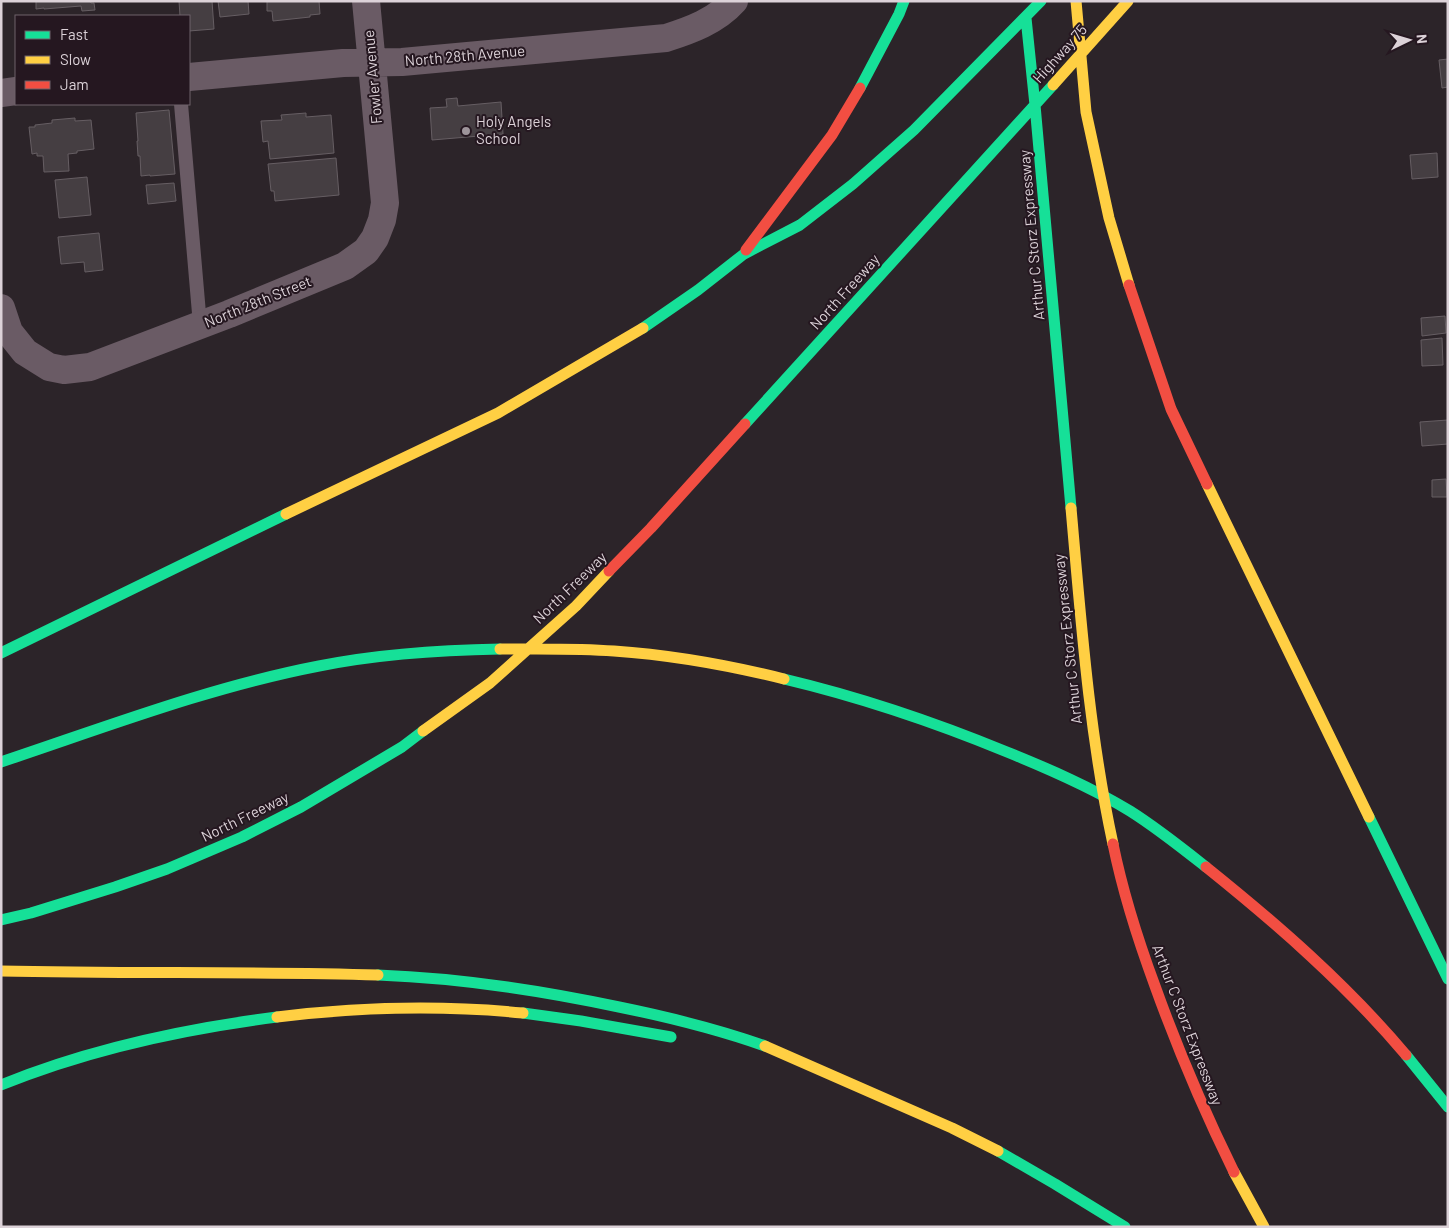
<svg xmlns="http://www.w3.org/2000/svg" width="1449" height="1228" font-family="Barlow,sans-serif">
<rect width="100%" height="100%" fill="#2c2429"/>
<path fill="#453e42" stroke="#665e63" d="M36 1H90L91 3H94L95 10 82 11 81 6 44 9V8L36 9Z
M179 1H212L214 29 189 31V16H180Z
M218 1H248L249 14 220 17Z
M267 1H319L320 14 310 15V17L273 21 272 11H267Z
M1448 59V87L1442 88 1439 60Z
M457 98 458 106 501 102 503 134 432 140 430 108 447 107 446 99Z
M169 110 175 174 150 176V175L141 176 140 156H138L137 141H138L136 113Z
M306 113V117L331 115 334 153 270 159 268 141 263 142 261 121 282 120 281 115Z
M75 118V121L91 120 94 149 77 151V153L68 154 69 171 44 172 43 156H37V153L32 154 29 127H35V125L52 123V120Z
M1437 153 1438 177 1412 179 1410 155Z
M336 158 339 195 275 201 274 191H271L268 164Z
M87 177 91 215 59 218 55 180Z
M174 183 176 201 148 204 146 185Z
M99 233 103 270 85 272 84 262 61 264 58 237Z
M1445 316 1446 333 1422 336 1421 318Z
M1442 338 1443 365 1422 366 1421 340Z
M1448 420V444L1422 446 1420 422Z
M1446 479 1447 497H1432V480Z"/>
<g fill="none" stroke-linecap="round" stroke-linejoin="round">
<path stroke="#6a5b65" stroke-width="14" d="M181 104 200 325"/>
<path stroke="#6a5b65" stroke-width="28" d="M189 77 343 63 402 62 666 38C691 30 716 21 734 1
M1 93 16 91
M1 308 9 332 25 352 49 367 64 370 90 367 229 314 345 266 366 251 375 238 382 220 385 203 366 1"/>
<path stroke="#16e098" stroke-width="11" d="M1026 18 1035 105 1071 508
M860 88 899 14 904 1
M643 328 698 290 744 254 800 225 853 184 914 130 1041 1
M745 424 1053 85
M1 653 286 514
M784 679C860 697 934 722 1007 752 1049 769 1091 787 1130 811 1157 828 1182 848 1206 867
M1 762C106 727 210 687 319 666 379 654 439 650 500 649
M1369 817 1448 979
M1 920 31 913 115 887 167 869 242 837 301 807 402 747 423 731
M378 975C460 978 539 990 619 1007 668 1017 717 1029 765 1046
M523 1013 581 1021 671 1037
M1406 1055 1448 1107
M1 1085C89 1049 183 1029 277 1017
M998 1151 1055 1184 1125 1227"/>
<path stroke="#ffcf43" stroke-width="11" d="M1076 1 1086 112 1109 218 1129 285
M1053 85 1128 1
M1207 484 1369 817
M1071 508C1081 621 1089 733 1113 844
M286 514 498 413 643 328
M500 649C538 649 576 648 614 651 671 655 728 665 784 679
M423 731 490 683 576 606 609 571
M1 971C127 974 253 971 378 975
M277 1017C359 1007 441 1005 523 1013
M765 1046 952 1128 998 1151
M1234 1172 1264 1227"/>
<path stroke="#f24e42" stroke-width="11" d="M746 250 832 135 860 88
M1129 285 1171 409 1207 484
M609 571 651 528 745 424
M1113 844C1123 893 1138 940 1155 986 1178 1050 1204 1111 1234 1172
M1206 867C1277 924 1347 985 1406 1055"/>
</g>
<circle fill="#9e959b" stroke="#251720" stroke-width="2" cx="466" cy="131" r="5"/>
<g text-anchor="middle" stroke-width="4" stroke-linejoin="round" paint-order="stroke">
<g font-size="15" fill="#dcd2d8" stroke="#251720">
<text transform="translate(1060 54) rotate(-48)" y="5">Highway 75</text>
<text transform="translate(465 56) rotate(-5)" y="5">North 28th Avenue</text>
<text transform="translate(373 77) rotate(-95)" y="5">Fowler Avenue</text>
<text transform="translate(1032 235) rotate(-95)" y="5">Arthur C Storz Expressway</text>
<text transform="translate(845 292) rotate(-48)" y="5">North Freeway</text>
<text transform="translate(258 302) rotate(-22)" y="5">North 28th Street</text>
<text transform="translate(570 588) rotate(-44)" y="5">North Freeway</text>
<text transform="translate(1068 639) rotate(-96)" y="5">Arthur C Storz Expressway</text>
<text transform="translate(245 817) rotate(-26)" y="5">North Freeway</text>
<text transform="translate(1187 1025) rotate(69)" y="5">Arthur C Storz Expressway</text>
</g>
<g font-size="15" fill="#dcd2d8" stroke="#251720" text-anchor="start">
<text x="476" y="127">Holy Angels<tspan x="476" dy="17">School</tspan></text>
</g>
</g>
<rect width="1449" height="1228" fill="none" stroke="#dcd2d8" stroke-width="5"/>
<rect x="15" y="15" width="175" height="90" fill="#251720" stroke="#6e626a"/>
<rect x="25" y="31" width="25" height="8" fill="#16e098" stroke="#6e626a"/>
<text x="60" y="40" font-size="15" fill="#dcd2d8">Fast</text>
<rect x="25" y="56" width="25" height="8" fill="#ffcf43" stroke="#6e626a"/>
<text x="60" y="65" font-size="15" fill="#dcd2d8">Slow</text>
<rect x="25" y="81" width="25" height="8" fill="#f24e42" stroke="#6e626a"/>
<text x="60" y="90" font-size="15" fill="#dcd2d8">Jam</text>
<g transform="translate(1409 40) rotate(85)" stroke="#251720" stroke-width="4" paint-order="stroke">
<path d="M0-4L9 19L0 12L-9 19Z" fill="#dcd2d8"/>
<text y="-8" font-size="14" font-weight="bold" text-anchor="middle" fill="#dcd2d8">N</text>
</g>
</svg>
